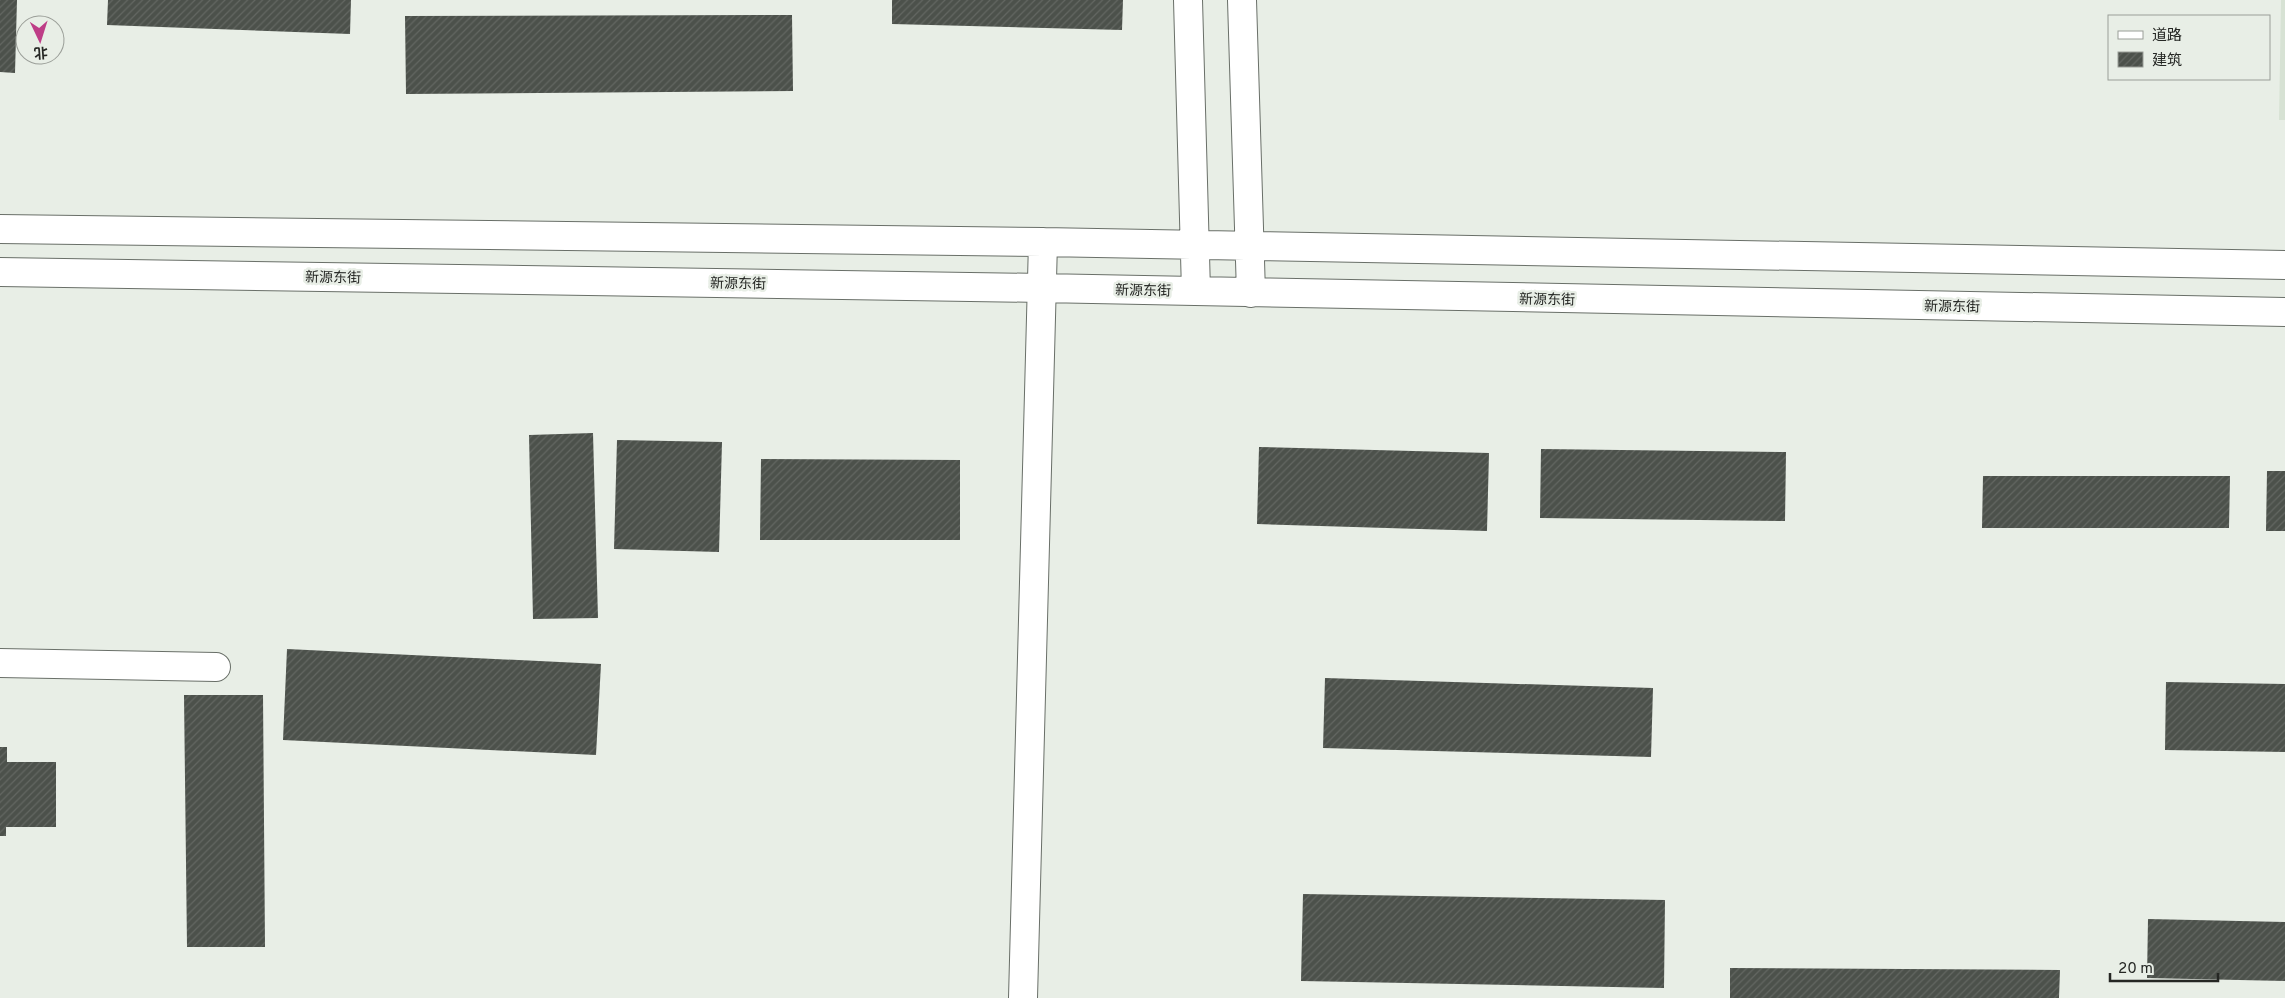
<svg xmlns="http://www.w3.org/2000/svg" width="2285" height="998" font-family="Overpass,'Noto Sans SC',sans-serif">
<defs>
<pattern id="building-hatch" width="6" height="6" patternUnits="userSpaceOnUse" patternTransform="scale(1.25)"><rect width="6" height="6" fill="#4c514b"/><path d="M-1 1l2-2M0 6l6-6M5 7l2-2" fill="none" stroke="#636762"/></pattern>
</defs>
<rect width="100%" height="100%" fill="#e8eee6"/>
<path fill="#d7e2d4" d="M2281 0H2285V120H2279Z"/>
<path fill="url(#building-hatch)" d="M0 0H17L15 73 0 72Z
M108 0H351L350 34 107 25Z
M892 0H1123L1122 30 892 24Z
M792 15 793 91 406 94 405 16Z
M593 433 598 618 533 619 529 435Z
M617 440 722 442 719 552 614 549Z
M1259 447 1489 453 1487 531 1257 524Z
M1541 449 1786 452 1785 521 1540 518Z
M761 459 960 460V540H760Z
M2267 471H2285V531H2266Z
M1983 476H2230L2229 528H1982Z
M287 649 601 664 596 755 283 740Z
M1325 678 1653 688 1651 757 1323 748Z
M2166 682 2285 684V752L2165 750Z
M184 695H263L265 947H187Z
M0 747H7V762H56V827H6V836H0Z
M1303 894 1665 900 1664 988 1301 981Z
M2148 919 2285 922V981L2147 978Z
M1730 968 2060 970 2059 998H1730Z"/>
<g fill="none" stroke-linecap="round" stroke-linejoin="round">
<g stroke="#696f68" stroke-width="30">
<path id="street" d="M0 663 216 667"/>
</g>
<g stroke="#696f68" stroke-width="30">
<path id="secondary" d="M1188 0 1196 291
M1242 0 1251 293
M0 229 1043 242 2285 265
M0 272 1041 288 2285 312
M1023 998 1043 242"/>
</g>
<use href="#street" stroke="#fff" stroke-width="28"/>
<use href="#secondary" stroke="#fff" stroke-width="28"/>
</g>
<g text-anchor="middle" stroke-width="5" stroke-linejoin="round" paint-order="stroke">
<g font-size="14" fill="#252724" stroke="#e8eee6">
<text transform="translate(333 277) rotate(1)" y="5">新源东街</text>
<text transform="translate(738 283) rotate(1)" y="5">新源东街</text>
<text transform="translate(1143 290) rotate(1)" y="5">新源东街</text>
<text transform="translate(1547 299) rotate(1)" y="5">新源东街</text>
<text transform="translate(1952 306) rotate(1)" y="5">新源东街</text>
</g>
</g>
<rect x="2108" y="15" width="162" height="65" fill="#e8eee6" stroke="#9a9e98"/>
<rect x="2118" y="31" width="25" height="8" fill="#ffffff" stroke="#9a9e98"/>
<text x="2152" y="40" font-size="15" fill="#252724">道路</text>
<rect x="2118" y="52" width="25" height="15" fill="url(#building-hatch)" stroke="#9a9e98"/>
<text x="2152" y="65" font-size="15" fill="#252724">建筑</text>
<g transform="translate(40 40) rotate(176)"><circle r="24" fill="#e8eee6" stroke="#9a9e98"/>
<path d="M0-4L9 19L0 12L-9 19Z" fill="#be3d87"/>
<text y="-8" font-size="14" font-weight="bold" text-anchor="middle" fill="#252724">北</text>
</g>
<path d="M2110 973v8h108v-8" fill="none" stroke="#252724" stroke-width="2.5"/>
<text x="2118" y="973" font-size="15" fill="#252724" stroke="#e8eee6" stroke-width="4" paint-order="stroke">20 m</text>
</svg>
